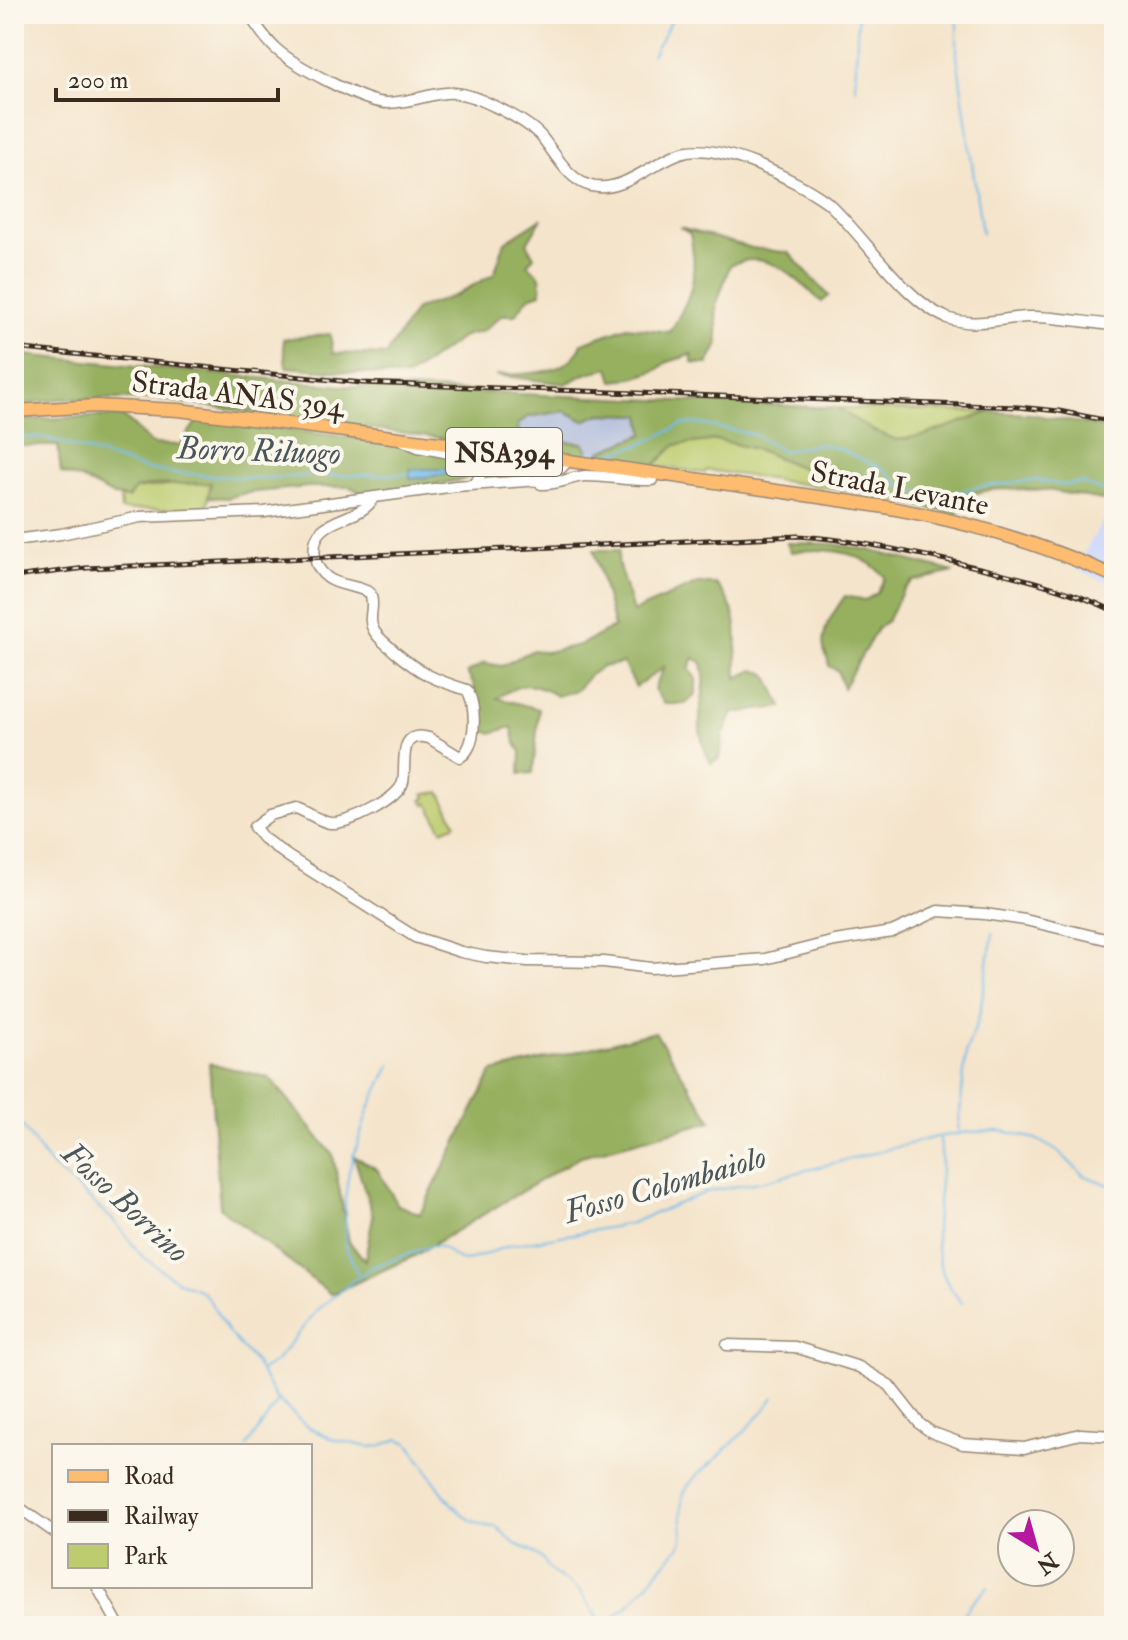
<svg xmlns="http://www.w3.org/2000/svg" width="1128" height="1640" font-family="'IM FELL Double Pica',serif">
<rect width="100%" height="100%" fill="#fbf7ec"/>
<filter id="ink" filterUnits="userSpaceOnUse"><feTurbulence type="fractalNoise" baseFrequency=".0125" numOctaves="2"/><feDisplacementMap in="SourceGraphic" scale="16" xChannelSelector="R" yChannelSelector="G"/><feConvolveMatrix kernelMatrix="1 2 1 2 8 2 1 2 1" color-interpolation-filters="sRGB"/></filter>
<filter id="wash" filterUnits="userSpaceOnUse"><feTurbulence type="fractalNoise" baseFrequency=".006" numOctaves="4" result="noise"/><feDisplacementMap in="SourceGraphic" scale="32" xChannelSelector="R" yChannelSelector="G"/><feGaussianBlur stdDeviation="1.8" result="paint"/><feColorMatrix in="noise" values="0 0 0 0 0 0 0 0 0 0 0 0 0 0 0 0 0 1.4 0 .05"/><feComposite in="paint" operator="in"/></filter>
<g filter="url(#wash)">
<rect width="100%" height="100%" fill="#f4e4cb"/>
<path fill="#cfdafa" d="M1114 502V586L1075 568Z"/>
<path fill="#bac4de" d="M565 411 584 421 600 414 642 415 644 434 601 451V460L585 458 588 450 582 443 518 438V424L528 417Z"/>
<path fill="#bdcc6e" stroke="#7c7b46" stroke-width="2" d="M837 408 990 412C962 422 928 440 899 440 878 440 854 418 837 408Z
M718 440 862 476 915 505 867 496 857 492 707 470 705 473 654 466 675 445Z
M485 459 554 469 548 474 505 473V466L491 464V478H484L487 471Z
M186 483H212L206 508 121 510 120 498H128L135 489Z
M440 792 456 824 442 830 428 803 425 805 422 800 426 798 424 794Z"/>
<path fill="#96b061" stroke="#686d40" stroke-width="2" d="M542 218 527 243 534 257 527 264 540 276 541 293 529 297 515 315H502L483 331 464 336 407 377 286 367 283 339 330 334 333 353 386 355 416 309 454 296 494 274 505 242Z
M680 228 752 248 789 253 829 296 822 302C794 278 771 248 730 265L716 306 718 344 708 364 692 363V354C683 358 676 359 668 362 663 364 661 368 657 370 646 375 625 380 613 381L609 368 585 374 566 384 495 375C525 374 571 376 582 343L627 327 670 332C692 295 699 278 690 234Z
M14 354 342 386 837 408 872 430 897 440 925 435 990 412 1030 414 1114 429V502L1047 490 993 489 971 494 964 500 957 515 915 505 862 476 807 470 756 449 718 440 675 445 654 466 601 460V451L644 434 641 415 600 414 584 421 565 411 528 417 518 424 519 438 583 443 588 450 585 458 157 399H60L17 405 14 402Z
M108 416 124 417 152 444 180 445 199 418 401 444 469 459 478 466 477 472 462 480 366 495 350 487H307L245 493 228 498 208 497 211 483 153 485 135 489 128 498 114 496 81 479 61 473 58 446H14V420Z
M787 543 833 544 869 550 954 572 913 581 903 590 887 621 877 629 843 688 838 671 829 666C829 661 827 657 825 653 818 633 834 612 845 596L865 600 877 593 885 577C861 549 825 547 791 552Z
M594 550H619L618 563 633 612 696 584H716C744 615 735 640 737 678L754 670 767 674 782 707 733 713 723 735 720 758 711 763C704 749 699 736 700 720 700 696 708 689 702 663L694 658 689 668 696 679V695L684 704H664L654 689 664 667 636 687 623 663 602 667 588 676 577 690 557 696C530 681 523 682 497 698L539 709 533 773 520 774 521 752 515 742 512 727 491 733 478 730 474 685 467 673 484 663 502 666 533 650 546 652 580 645 614 627Z
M655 1032 712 1121 581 1156 414 1256 331 1294 220 1208 209 1063 270 1078 333 1155 349 1242 365 1260 373 1216 354 1156 377 1169 398 1205 420 1214 492 1072Z"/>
<path fill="#70bbe9" stroke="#567284" stroke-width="2" d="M410 469H457L458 471 457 473 410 479Z"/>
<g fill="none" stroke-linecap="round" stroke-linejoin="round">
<path stroke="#70bbe9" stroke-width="2" d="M957 14V56L982 234
M652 55 675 14
M855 88 858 14
M14 437 47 438 146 469 174 473 246 478 409 474
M605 455 642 444 681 425 694 423 753 434 783 451 819 444 837 448 885 470 903 487 913 491 946 495 982 486 1037 480 1063 485 1082 483 1114 496
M14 1114 48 1162 113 1220 142 1256 177 1281 201 1291 209 1300 228 1332 255 1362 275 1397 306 1426 332 1439 369 1447 380 1446 398 1439 408 1443C433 1472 452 1527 497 1527L515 1544 530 1550 541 1558 552 1572 578 1589 604 1626
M958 1132 966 1052 979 1017 993 933
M940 1139C946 1182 927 1229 942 1271 946 1283 954 1293 962 1303
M358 1274 346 1247 345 1199 349 1171 369 1108 391 1064
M260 1371 275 1362 319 1308 370 1268 431 1246 441 1247 459 1260 466 1261 511 1245 629 1224 706 1192 764 1181 936 1137 970 1132 1003 1131 1036 1139 1059 1152 1083 1175 1114 1187
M247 1446 278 1401
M605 1625 630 1604 680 1546C687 1529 676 1509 685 1491 692 1477 708 1467 719 1456 738 1437 759 1419 774 1397
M956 1626 971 1604 988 1587"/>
</g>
</g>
<g filter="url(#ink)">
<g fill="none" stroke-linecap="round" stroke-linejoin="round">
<g stroke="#988774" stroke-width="13">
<path id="minor" d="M248 14C257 25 264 38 275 48 292 64 365 104 388 103 436 100 443 80 494 106 509 113 528 123 540 135 555 152 567 180 591 186 622 194 653 162 680 153 717 140 797 180 827 202 863 234 903 300 947 318 974 328 1001 318 1027 317 1056 316 1086 323 1114 325
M404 441 418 447 476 458 483 471 475 484
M541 484C561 485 572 476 586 476 609 476 630 481 652 480
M373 498C361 524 308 514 315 557 316 565 321 573 328 578 341 587 358 585 370 593 376 606 367 618 373 629 378 639 388 645 395 652 421 674 435 680 467 690 477 705 477 748 460 757L429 738C396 729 407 765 403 782 398 800 348 825 330 823 318 821 308 812 296 808L270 815 254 827 263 838 289 857 415 937 461 952 486 957 527 961 604 962 651 968 765 959 835 941 892 932 938 911 985 914 1025 920 1114 941
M14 540 61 534 140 517 264 512 456 486 540 480 553 476 567 462
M727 1345 795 1347 859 1367 889 1385 920 1424 931 1432 963 1444 1024 1448 1080 1434 1114 1436
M14 1504 54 1532
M97 1586 119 1626
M1099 1626 1114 1616"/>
</g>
<g stroke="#988774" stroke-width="15">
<path id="major" d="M14 411 96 406 179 410 494 450 860 503C947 516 1034 540 1114 576"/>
</g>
<use href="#minor" stroke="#fff" stroke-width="10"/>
<use href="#major" stroke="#febc70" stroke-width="12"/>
<g stroke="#3b2a1e" stroke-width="5">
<path id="rail" d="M14 348 362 383 1018 407 1059 411 1114 422
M14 577 86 568 798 536C850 539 899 550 950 561 1006 574 1062 586 1114 611"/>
</g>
<use href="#rail" stroke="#fbf7ec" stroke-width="2" stroke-dasharray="6" stroke-linecap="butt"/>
</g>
</g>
<g text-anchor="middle" stroke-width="8" stroke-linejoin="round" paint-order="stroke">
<rect fill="#fbf7ec" stroke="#75685c" stroke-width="2" x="446" y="428" width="116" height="48" rx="6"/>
<g font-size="28" font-weight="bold" fill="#3b2a1e">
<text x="504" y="462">NSA394</text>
</g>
<g font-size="30" fill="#3b2a1e" stroke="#fbf7ec">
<text transform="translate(238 394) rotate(7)" y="10">Strada ANAS 394</text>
<text transform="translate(900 488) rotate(11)" y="10">Strada Levante</text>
</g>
<g font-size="32" font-style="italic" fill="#4b565b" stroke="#fbf7ec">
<text transform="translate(259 450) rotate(2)" y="11">Borro Riluogo</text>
<text transform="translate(665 1184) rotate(-16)" y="11">Fosso Colombaiolo</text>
<text transform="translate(126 1202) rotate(43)" y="11">Fosso Borrino</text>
</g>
</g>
<rect width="1128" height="1640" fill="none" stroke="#fbf7ec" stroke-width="48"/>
<rect x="52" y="1444" width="260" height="144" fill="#fbf7ec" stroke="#aea59a" stroke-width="2"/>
<rect x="68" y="1470" width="40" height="12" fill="#febc70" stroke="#aea59a" stroke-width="2"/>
<text x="124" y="1484" font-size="24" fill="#3b2a1e">Road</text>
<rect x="68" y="1510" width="40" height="12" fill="#3b2a1e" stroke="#aea59a" stroke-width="2"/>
<text x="124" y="1524" font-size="24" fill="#3b2a1e">Railway</text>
<rect x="68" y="1544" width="40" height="24" fill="#bdcc6e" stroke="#aea59a" stroke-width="2"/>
<text x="124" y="1564" font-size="24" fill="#3b2a1e">Park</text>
<g transform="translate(1036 1548) rotate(143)"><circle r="38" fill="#fbf7ec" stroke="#aea59a" stroke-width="2"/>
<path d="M0-6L14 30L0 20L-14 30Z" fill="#b5179e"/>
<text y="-12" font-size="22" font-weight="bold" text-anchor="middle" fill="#3b2a1e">N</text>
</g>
<path d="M56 88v12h222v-12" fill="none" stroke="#3b2a1e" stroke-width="4"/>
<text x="68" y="88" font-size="24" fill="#3b2a1e" stroke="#fbf7ec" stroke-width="6" paint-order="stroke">200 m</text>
</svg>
